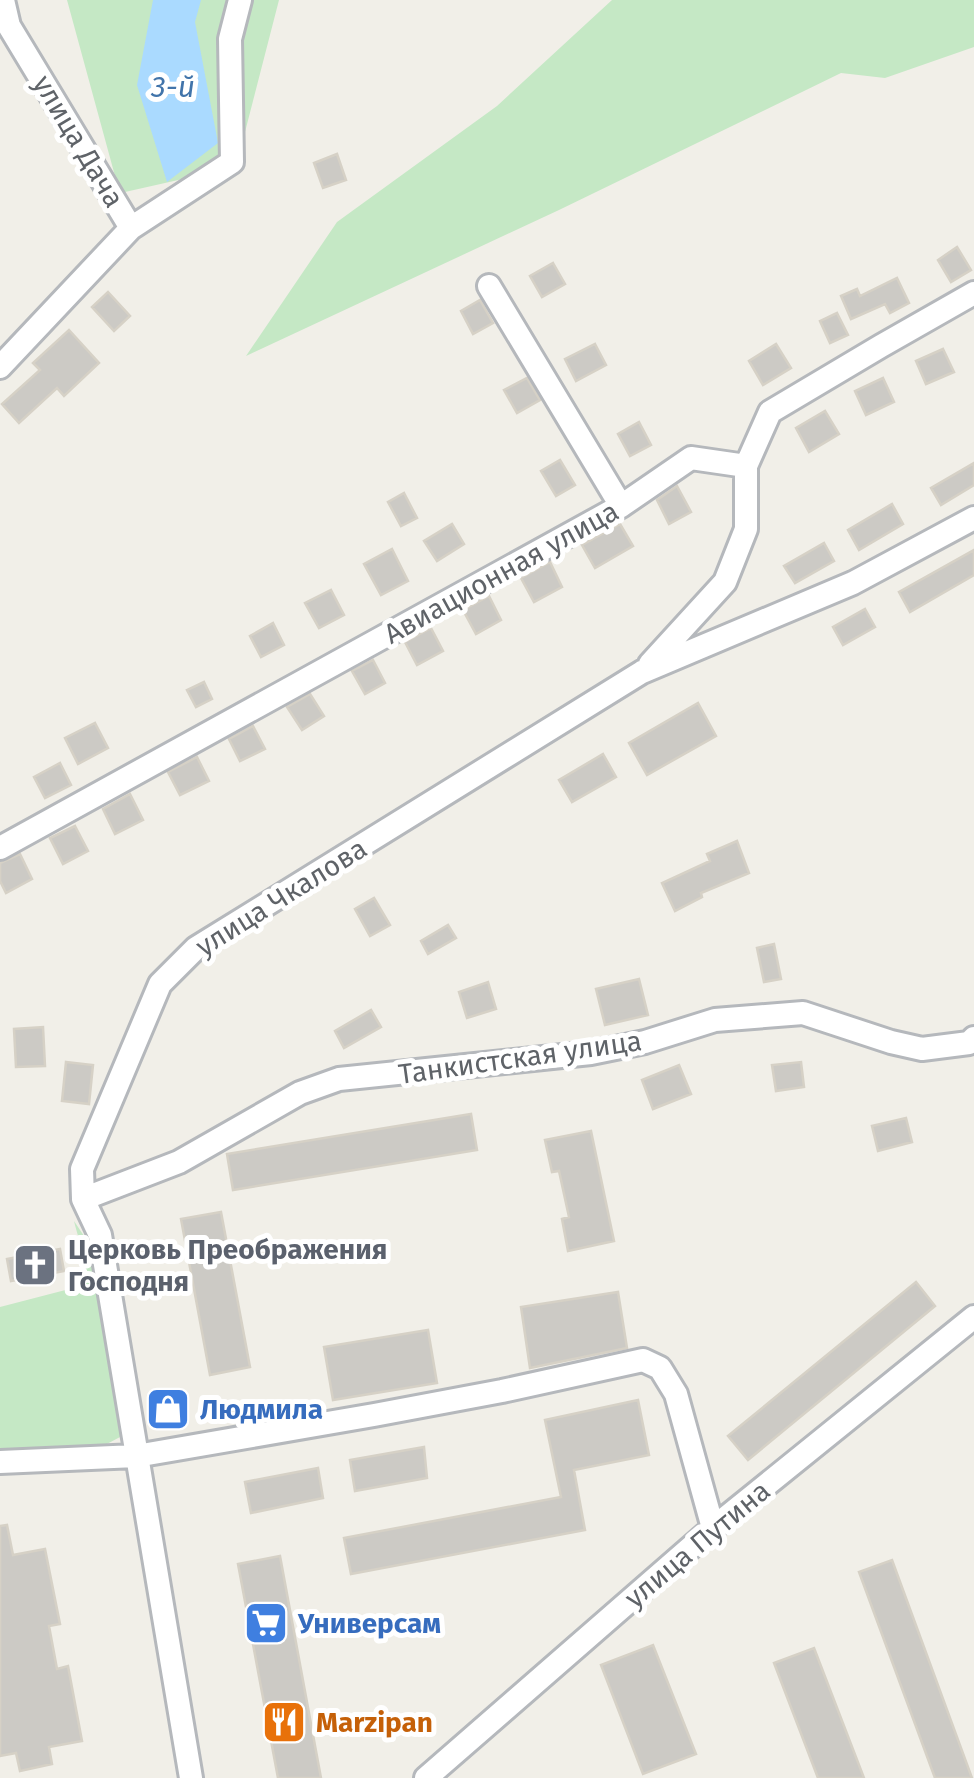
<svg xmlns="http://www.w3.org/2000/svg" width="974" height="1778" font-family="'Fira Sans',sans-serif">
<rect width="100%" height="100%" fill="#f1efe8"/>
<path fill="#c5e8c5" d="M67 0H279L236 167 125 192 118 187Z
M612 0H974V47L885 78 841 73 559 210 246 356 337 222 497 106Z
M74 1221 96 1254 124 1432 122 1436 103 1446 0 1455V1307L77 1287C92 1268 79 1243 74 1221Z"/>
<path fill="#aadaff" d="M153 0H201L195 22 218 143 167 182 137 85Z"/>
<path fill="#cccac5" stroke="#d6d1c6" stroke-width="2.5" d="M337 154 346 180 323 188 314 163Z
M957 247 971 270 951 282 938 260Z
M553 263 565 284 542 297 530 276Z
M897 278 909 303 890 313 885 304 851 319 841 296 857 289 860 296Z
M108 292 130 316 114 331 92 307Z
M480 300 493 323 473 334 461 311Z
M837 313 848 335 830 343 820 321Z
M69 330 99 363 64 396 57 388 19 423 2 404 40 370 33 363Z
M595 344 606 365 576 381 565 359Z
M776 344 791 368 763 385 749 361Z
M943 349 954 372 926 384 916 361Z
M527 378 540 400 517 413 504 390Z
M883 378 894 402 866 415 855 391Z
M825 411 839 434 809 452 796 428Z
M639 422 651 445 630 456 618 434Z
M560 460 575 485 556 496 541 471Z
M974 463V485L941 505 931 488Z
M677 486 691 512 669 524 657 500Z
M404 493 417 518 401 526 388 502Z
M892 504 903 524 859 550 848 530Z
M452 524 464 544 437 561 424 541Z
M620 524 633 546 595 568 582 545Z
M824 543 834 561 795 583 784 566Z
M392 549 408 581 381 595 364 564Z
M974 550V575L910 612 899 592Z
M550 562 562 587 534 602 521 578Z
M331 590 344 615 319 628 305 603Z
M489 596 501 620 476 634 463 610Z
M865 609 875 627 843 645 833 627Z
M273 623 284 645 261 657 250 636Z
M431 628 443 651 417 665 405 642Z
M373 660 385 683 365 694 352 671Z
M204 682 212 699 196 707 187 690Z
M310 694 324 716 302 730 287 707Z
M698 703 716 736 647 775 629 743Z
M95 723 108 748 78 764 65 738Z
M253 726 265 749 240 761 229 739Z
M603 754 616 777 572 802 559 780Z
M197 757 209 781 180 795 168 772Z
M60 763 71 785 45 798 34 777Z
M130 794 143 820 115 834 103 809Z
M75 826 88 851 63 864 50 838Z
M737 841 749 873 701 893 702 897 675 911 662 883 710 861 707 854Z
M20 854 32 879 6 893 0 881V863Z
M374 898 390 925 370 936 355 909Z
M448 925 456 938 428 954 421 941Z
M774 944 781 979 764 982 757 948Z
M639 979 648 1015 605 1025 596 989Z
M488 982 496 1009 467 1018 459 992Z
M371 1010 381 1027 344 1048 335 1031Z
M43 1027 45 1066 16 1067 14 1029Z
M66 1062 93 1065 89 1104 62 1101Z
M801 1062 804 1087 776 1091 772 1065Z
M679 1065 691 1094 653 1109 642 1080Z
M471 1114 477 1150 233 1190 227 1154Z
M906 1118 912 1142 878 1151 872 1126Z
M591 1131 614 1241 568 1251 562 1219 569 1217 559 1171 552 1172 545 1140Z
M221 1212 250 1367 210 1375 181 1219Z
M60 1249 64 1271 11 1281 7 1259Z
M916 1282 935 1306 748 1460 728 1436Z
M618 1292 627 1348 530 1368 521 1307Z
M428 1330 437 1383 333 1400 324 1347Z
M178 1390 184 1424 159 1428 153 1394Z
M638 1400 649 1455 574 1470 585 1530 351 1574 344 1538 561 1497 545 1420Z
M424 1447 427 1478 355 1491 350 1460Z
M318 1468 323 1498 251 1513 245 1482Z
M7 1525 13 1555 45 1549 60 1624 49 1626 57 1669 68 1666 82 1741 49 1747 52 1764 20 1771 16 1753 0 1756V1526Z
M280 1556 321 1778H278L238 1564Z
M892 1560 972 1778H935L859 1572Z
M653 1645 696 1754 643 1774 601 1665Z
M814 1648 864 1778H818L774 1663Z"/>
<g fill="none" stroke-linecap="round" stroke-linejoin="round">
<g stroke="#b5b8bc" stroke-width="28">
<path id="minor" d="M3 0 9 26 131 228
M489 286 621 506
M0 367 131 228 232 162 230 39 240 0
M650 664 725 582 746 529V466
M0 848 621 506 691 458 746 466 770 412 881 346 974 293
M83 1199 179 1162 300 1093 339 1079 591 1053 645 1042 715 1020 803 1013 891 1042 922 1049 969 1043 974 1038
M0 1462 136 1456 374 1415 502 1391 643 1360 660 1368 676 1394 713 1528
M191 1778 100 1235 83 1199 82 1169 160 984 196 948 642 672 853 583 974 518
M426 1778 713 1528 974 1317"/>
</g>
<use href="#minor" stroke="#fff" stroke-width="22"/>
</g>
<defs>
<g id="church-square" transform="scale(2.25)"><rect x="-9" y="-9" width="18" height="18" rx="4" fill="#6b7280" stroke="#fff"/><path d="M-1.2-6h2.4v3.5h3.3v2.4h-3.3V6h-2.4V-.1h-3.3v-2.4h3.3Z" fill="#fff"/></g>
<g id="shop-square" transform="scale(2.25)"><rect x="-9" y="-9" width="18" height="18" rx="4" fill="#3f7fe0" stroke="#fff"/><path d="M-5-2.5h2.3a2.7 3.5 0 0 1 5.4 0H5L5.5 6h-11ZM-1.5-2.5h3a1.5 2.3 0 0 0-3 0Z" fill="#fff"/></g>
<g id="supermarket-square" transform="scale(2.25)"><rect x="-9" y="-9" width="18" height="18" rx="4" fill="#3f7fe0" stroke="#fff"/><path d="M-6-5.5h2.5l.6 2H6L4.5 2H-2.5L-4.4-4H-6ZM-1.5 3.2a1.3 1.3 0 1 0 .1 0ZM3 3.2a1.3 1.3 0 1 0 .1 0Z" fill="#fff"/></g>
<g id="restaurant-square" transform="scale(2.25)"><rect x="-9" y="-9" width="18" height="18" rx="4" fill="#e8710a" stroke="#fff"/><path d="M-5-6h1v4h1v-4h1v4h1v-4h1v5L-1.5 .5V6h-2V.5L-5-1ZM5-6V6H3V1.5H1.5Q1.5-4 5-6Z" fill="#fff"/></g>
</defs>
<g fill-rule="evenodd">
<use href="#church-square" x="35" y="1265"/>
<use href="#shop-square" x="168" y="1409"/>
<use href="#supermarket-square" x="266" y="1623"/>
<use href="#restaurant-square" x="284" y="1722"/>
</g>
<g text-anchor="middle" stroke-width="10" stroke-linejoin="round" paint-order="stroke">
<g font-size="28" fill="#5f6368" stroke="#fff">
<text transform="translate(79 141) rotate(59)" y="10">улица Дача</text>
<text transform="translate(501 572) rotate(-29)" y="10">Авиационная улица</text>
<text transform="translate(281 897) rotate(-32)" y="10">улица Чкалова</text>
<text transform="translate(520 1057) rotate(-8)" y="10">Танкистская улица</text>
<text transform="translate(697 1544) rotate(-40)" y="10">улица Путина</text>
</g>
<g font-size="28" font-weight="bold" fill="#5b616d" stroke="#fff" text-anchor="start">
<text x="68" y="1259">Церковь Преображения<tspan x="68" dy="32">Господня</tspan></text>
</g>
<g font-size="28" font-weight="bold" fill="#366cbe" stroke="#fff" text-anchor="start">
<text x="200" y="1419">Людмила</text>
<text x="298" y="1633">Универсам</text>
</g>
<g font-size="28" font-weight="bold" fill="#c56008" stroke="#fff" text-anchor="start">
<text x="316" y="1732">Marzipan</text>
</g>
<g font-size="30" font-style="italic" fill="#4174aa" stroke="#fff">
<text x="173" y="97">3-й</text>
</g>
</g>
</svg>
